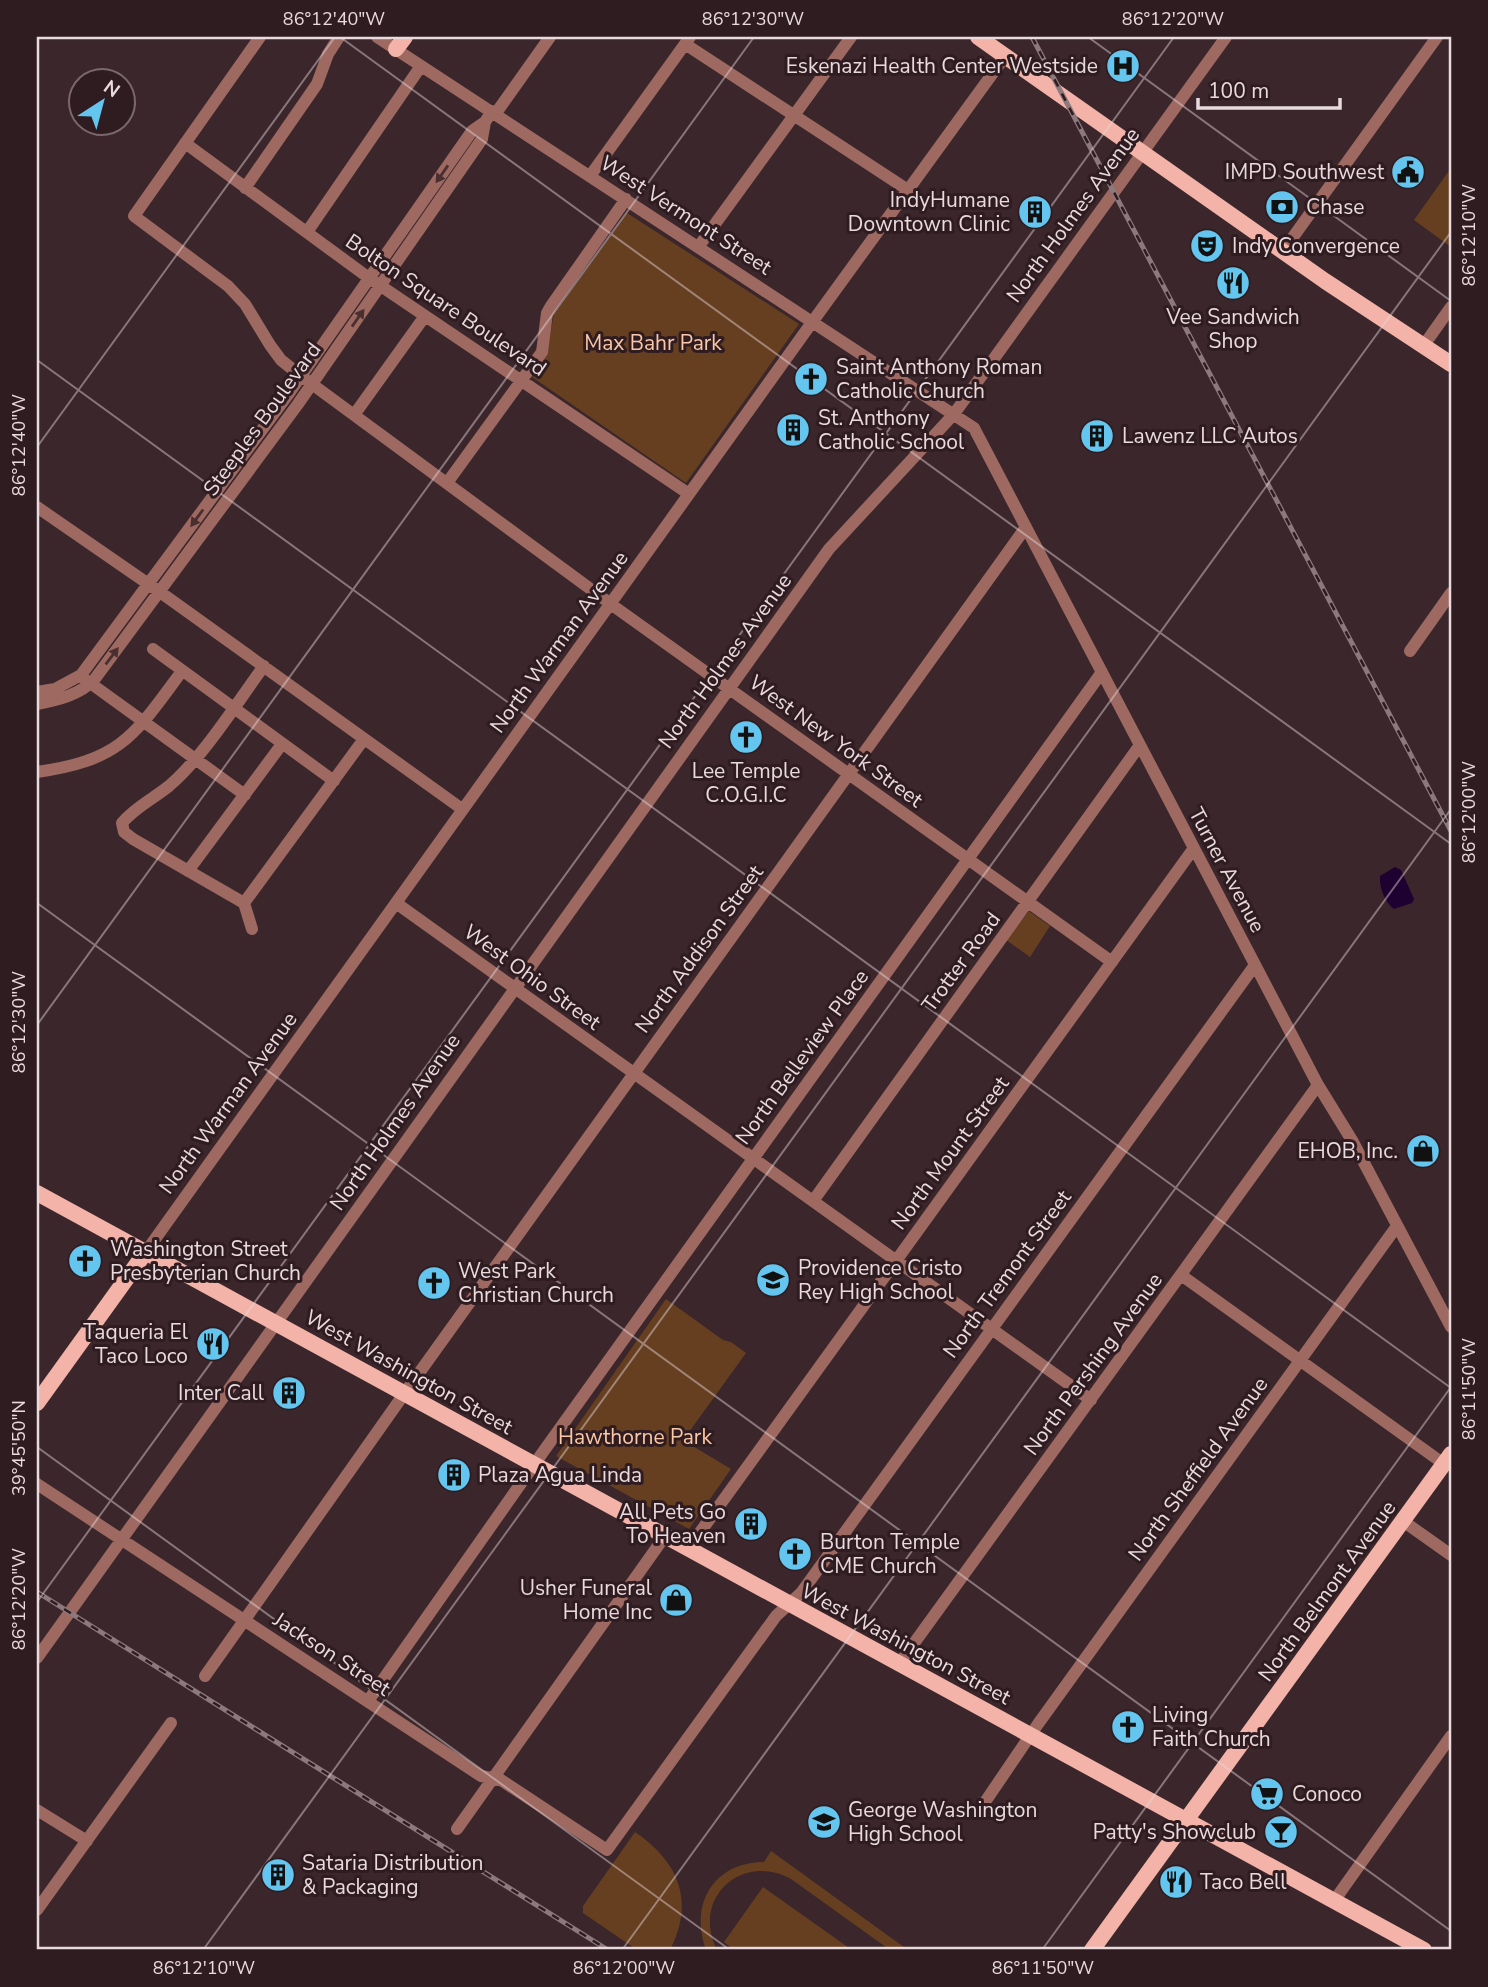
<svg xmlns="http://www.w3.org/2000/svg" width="1488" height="1987" font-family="'Nunito Sans',sans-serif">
<rect width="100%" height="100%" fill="#3a262b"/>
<path fill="#663f21" d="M1451 168V247L1414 220Z
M627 213 799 324 686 483 532 377 546 356 554 314Z
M1029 911 1050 926 1030 957 1006 940Z
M666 1299 723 1340 731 1342 746 1353 689 1432 691 1445 731 1469 689 1529 556 1456Z
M635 1832C679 1862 695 1901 670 1950H637L583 1913V1906Z
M771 1851 908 1950H890L791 1879C741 1852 691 1899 717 1950H706C689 1904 714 1862 764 1862Z
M763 1887 852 1950H734L724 1942Z"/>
<path fill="#1e0130" d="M1395 867 1401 870 1414 899 1412 903 1394 909C1385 903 1379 887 1380 876Z"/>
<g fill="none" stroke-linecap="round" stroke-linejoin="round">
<path stroke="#9d6961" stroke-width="12" d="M260 37 134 216 228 286 245 304 270 345 281 360 301 376 619 610 1112 962
M377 37 974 428 1318 1085 1353 1142 1451 1327
M685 44 908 190
M496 113 550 37
M185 143 369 278 689 494
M590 176 690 37
M245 188 317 84 328 54 339 37
M307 232 421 66
M699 246 851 37
M1283 251 1437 37
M1424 345 1451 307
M354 415 425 316
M447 483 542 352 547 313 551 306 626 199
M37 507 160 592 462 809
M153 649 334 781
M1410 651 1451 593
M86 680 245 795
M37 692 55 689 81 675 287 396 472 131 485 122 492 111
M37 704C58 700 79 695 94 680L298 404 482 139 485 122
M37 772C121 760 134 736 182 671
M188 871 282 744
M244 903 133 839 124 832 122 823C135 807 153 799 169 786 204 756 236 704 264 666
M396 903 1091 1400
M252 929 244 903 364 739
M813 1201 1140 745
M145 1253 813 321 1006 55
M1181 1275 1444 1464
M37 1484 481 1776 501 1780 607 1850 776 1616 801 1593 1255 965
M1403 1521 1451 1555
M688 1549 1194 848
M37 1658 829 549 954 414 1226 37
M899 1664 1318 1085
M205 1676 404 1394 1026 527
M368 1701 543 1452 1102 672
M985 1802 1038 1724 1397 1226
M37 1810 87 1841
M457 1829 665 1536
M1334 1901 1451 1736
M37 1910 171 1723"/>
<path stroke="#f3b3a8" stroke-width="16" d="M978 37 1325 281 1451 364
M396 49 405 37
M37 1193 1424 1950
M37 1403 145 1253
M1092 1950C1211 1784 1332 1620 1451 1454"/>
<g stroke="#8b797d" stroke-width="5">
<path id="rail" d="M1032 37 1451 831
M37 1592 608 1950"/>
</g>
<use href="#rail" stroke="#2f1c21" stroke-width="2.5" stroke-dasharray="8" stroke-linecap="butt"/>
</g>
<defs><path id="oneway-solid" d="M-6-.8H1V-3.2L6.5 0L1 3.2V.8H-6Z" transform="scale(1.75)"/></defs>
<g fill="#4a2f31">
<use href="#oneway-solid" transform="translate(442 174) rotate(125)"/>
<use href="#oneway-solid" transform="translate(358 318) rotate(-55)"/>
<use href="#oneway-solid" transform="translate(197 518) rotate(126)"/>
<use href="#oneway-solid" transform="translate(112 656) rotate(-53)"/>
</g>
<path fill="none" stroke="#e8dadd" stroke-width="2" stroke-opacity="0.45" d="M340 37 1451 844M1088 37 1451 301M37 360 1451 1388M37 447 335 37M37 903 1451 1931M37 1025 754 37M37 1447 730 1950M37 1602 1174 37M203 1950 1451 232M622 1950 1451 809M1042 1950 1451 1387"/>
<defs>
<g id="hospital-disc" transform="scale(1.75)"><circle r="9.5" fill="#64c5ee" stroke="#2f1c21"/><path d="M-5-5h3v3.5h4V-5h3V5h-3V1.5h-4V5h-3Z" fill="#111"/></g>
<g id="civic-disc" transform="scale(1.75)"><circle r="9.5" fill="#64c5ee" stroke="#2f1c21"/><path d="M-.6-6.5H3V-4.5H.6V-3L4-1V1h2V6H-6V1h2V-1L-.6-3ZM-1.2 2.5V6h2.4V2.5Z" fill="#111"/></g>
<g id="bank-disc" transform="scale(1.75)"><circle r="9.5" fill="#64c5ee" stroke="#2f1c21"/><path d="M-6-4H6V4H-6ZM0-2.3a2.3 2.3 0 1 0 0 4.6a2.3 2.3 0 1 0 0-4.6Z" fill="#111"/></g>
<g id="building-disc" transform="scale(1.75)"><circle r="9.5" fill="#64c5ee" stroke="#2f1c21"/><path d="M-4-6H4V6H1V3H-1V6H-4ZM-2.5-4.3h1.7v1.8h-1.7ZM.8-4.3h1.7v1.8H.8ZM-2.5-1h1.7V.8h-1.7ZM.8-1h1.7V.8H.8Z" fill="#111"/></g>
<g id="theatre-disc" transform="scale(1.75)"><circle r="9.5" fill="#64c5ee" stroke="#2f1c21"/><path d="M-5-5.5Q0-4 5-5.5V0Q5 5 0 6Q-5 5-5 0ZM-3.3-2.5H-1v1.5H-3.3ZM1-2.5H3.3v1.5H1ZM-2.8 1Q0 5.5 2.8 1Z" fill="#111"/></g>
<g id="restaurant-disc" transform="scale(1.75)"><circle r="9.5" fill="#64c5ee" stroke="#2f1c21"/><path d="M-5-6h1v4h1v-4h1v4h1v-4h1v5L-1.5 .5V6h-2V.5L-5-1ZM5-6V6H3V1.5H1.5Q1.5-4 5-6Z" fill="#111"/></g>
<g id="church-disc" transform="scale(1.75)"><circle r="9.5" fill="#64c5ee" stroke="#2f1c21"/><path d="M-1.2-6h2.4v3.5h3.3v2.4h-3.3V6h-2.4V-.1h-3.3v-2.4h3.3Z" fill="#111"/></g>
<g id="shop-disc" transform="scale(1.75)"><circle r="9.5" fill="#64c5ee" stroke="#2f1c21"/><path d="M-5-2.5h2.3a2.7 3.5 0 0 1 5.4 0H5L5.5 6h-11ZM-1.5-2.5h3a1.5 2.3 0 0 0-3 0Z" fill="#111"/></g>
<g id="school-disc" transform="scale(1.75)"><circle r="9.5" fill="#64c5ee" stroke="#2f1c21"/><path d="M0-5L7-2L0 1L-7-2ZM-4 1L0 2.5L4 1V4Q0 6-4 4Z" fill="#111"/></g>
<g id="supermarket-disc" transform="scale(1.75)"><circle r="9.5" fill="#64c5ee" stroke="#2f1c21"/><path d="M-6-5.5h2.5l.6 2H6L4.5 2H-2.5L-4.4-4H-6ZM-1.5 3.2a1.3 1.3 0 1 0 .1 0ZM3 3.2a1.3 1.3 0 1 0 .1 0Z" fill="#111"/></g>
<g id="bar-disc" transform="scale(1.75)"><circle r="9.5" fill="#64c5ee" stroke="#2f1c21"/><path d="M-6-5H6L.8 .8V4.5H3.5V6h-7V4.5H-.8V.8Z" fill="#111"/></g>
</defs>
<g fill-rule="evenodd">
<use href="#hospital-disc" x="1123" y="66"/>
<use href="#civic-disc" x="1408" y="172"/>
<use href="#bank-disc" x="1282" y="207"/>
<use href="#building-disc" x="1035" y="212"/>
<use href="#theatre-disc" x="1207" y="246"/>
<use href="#restaurant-disc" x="1233" y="283"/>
<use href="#church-disc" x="811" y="379"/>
<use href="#building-disc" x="793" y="430"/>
<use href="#building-disc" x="1097" y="436"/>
<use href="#church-disc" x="746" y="737"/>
<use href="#shop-disc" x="1423" y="1151"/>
<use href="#church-disc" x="85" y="1261"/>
<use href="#school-disc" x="773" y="1280"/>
<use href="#church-disc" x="434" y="1283"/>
<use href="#restaurant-disc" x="213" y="1344"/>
<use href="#building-disc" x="289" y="1393"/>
<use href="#building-disc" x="454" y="1475"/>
<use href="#building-disc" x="751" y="1524"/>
<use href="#church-disc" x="795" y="1554"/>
<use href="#shop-disc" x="676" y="1600"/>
<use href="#church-disc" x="1128" y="1727"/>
<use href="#supermarket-disc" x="1267" y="1794"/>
<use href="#school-disc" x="824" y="1822"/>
<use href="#bar-disc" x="1281" y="1832"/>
<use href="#building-disc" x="278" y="1875"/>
<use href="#restaurant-disc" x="1176" y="1882"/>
</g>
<g text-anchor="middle" stroke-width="6" stroke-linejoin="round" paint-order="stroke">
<g font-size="21" fill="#e8dadd" stroke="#2f1c21" text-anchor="start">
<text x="1098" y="73" text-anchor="end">Eskenazi Health Center Westside</text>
<text x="1384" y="179" text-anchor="end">IMPD Southwest</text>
<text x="1010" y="207" text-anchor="end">IndyHumane<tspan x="1010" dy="24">Downtown Clinic</tspan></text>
<text x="1306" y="214">Chase</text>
<text x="1232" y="253">Indy Convergence</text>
<text x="1233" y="324" text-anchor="middle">Vee Sandwich<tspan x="1233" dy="24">Shop</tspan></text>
<text x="836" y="374">Saint Anthony Roman<tspan x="836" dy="24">Catholic Church</tspan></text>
<text x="818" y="425">St. Anthony<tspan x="818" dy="24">Catholic School</tspan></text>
<text x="1122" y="443">Lawenz LLC Autos</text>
<text x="746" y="778" text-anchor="middle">Lee Temple<tspan x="746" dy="24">C.O.G.I.C</tspan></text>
<text x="1398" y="1158" text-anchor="end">EHOB, Inc.</text>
<text x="110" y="1256">Washington Street<tspan x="110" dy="24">Presbyterian Church</tspan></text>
<text x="798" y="1275">Providence Cristo<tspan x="798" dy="24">Rey High School</tspan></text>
<text x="458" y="1278">West Park<tspan x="458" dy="24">Christian Church</tspan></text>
<text x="188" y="1339" text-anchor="end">Taqueria El<tspan x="188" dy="24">Taco Loco</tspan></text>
<text x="264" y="1400" text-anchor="end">Inter Call</text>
<text x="478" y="1482">Plaza Agua Linda</text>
<text x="726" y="1519" text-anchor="end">All Pets Go<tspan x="726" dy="24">To Heaven</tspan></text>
<text x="820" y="1549">Burton Temple<tspan x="820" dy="24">CME Church</tspan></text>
<text x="652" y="1595" text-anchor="end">Usher Funeral<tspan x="652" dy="24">Home Inc</tspan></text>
<text x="1152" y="1722">Living<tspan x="1152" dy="24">Faith Church</tspan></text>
<text x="1292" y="1801">Conoco</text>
<text x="848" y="1817">George Washington<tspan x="848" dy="24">High School</tspan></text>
<text x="1256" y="1839" text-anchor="end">Patty's Showclub</text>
<text x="302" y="1870">Sataria Distribution<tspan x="302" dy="24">&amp; Packaging</tspan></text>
<text x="1200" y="1889">Taco Bell</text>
</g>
<g font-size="21" fill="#e8dadd" stroke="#2f1c21">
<text transform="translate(686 215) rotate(33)" y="7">West Vermont Street</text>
<text transform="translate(1073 215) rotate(-54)" y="7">North Holmes Avenue</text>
<text transform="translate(446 305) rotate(34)" y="7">Bolton Square Boulevard</text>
<text transform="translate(262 419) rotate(-54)" y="7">Steeples Boulevard</text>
<text transform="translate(559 642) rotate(-54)" y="7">North Warman Avenue</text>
<text transform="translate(725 661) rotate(-54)" y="7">North Holmes Avenue</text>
<text transform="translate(836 741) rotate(36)" y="7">West New York Street</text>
<text transform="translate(1227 870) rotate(62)" y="7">Turner Avenue</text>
<text transform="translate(699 949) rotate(-54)" y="7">North Addison Street</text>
<text transform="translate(961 962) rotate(-54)" y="7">Trotter Road</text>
<text transform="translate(532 977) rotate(36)" y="7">West Ohio Street</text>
<text transform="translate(802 1057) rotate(-54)" y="7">North Belleview Place</text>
<text transform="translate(228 1103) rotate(-54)" y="7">North Warman Avenue</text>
<text transform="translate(395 1122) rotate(-55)" y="7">North Holmes Avenue</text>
<text transform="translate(950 1153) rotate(-54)" y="7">North Mount Street</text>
<text transform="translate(1007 1274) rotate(-54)" y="7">North Tremont Street</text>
<text transform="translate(1093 1364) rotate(-54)" y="7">North Pershing Avenue</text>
<text transform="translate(409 1372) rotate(29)" y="7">West Washington Street</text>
<text transform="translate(1198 1469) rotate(-54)" y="7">North Sheffield Avenue</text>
<text transform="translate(1327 1591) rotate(-54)" y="7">North Belmont Avenue</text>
<text transform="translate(906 1644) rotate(28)" y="7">West Washington Street</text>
<text transform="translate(332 1654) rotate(33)" y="7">Jackson Street</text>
</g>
<g font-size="21" fill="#fac8a6" stroke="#2f1c21">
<text x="653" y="350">Max Bahr Park</text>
<text x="635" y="1444">Hawthorne Park</text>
</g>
</g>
<rect width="1488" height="1987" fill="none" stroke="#2f1c21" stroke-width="77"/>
<g transform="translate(102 102) rotate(36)"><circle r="33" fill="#2f1c21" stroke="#79686c" stroke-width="2"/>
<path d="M0-5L12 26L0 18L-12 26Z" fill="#64c5ee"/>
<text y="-10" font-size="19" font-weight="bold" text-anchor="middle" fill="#e8dadd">N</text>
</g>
<path d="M1198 98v10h142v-10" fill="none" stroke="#e8dadd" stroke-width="3.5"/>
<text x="1208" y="98" font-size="21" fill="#e8dadd" stroke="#2f1c21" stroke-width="5" paint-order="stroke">100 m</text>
<rect x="38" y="38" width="1412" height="1910" fill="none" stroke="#e8dadd" stroke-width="2.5"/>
<g font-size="18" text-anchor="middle" fill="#e8dadd">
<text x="334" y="25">86°12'40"W</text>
<text x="753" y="25">86°12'30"W</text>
<text x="1173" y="25">86°12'20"W</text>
<text transform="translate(1469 235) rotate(-90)" y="6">86°12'10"W</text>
<text transform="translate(19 445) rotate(-90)" y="6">86°12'40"W</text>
<text transform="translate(1469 812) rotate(-90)" y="6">86°12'00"W</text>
<text transform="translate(19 1022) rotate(-90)" y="6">86°12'30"W</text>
<text transform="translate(1469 1389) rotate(-90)" y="6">86°11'50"W</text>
<text transform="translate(19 1448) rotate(-90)" y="6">39°45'50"N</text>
<text transform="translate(19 1599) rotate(-90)" y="6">86°12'20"W</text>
<text x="204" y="1974">86°12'10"W</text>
<text x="624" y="1974">86°12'00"W</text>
<text x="1043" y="1974">86°11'50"W</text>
</g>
</svg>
